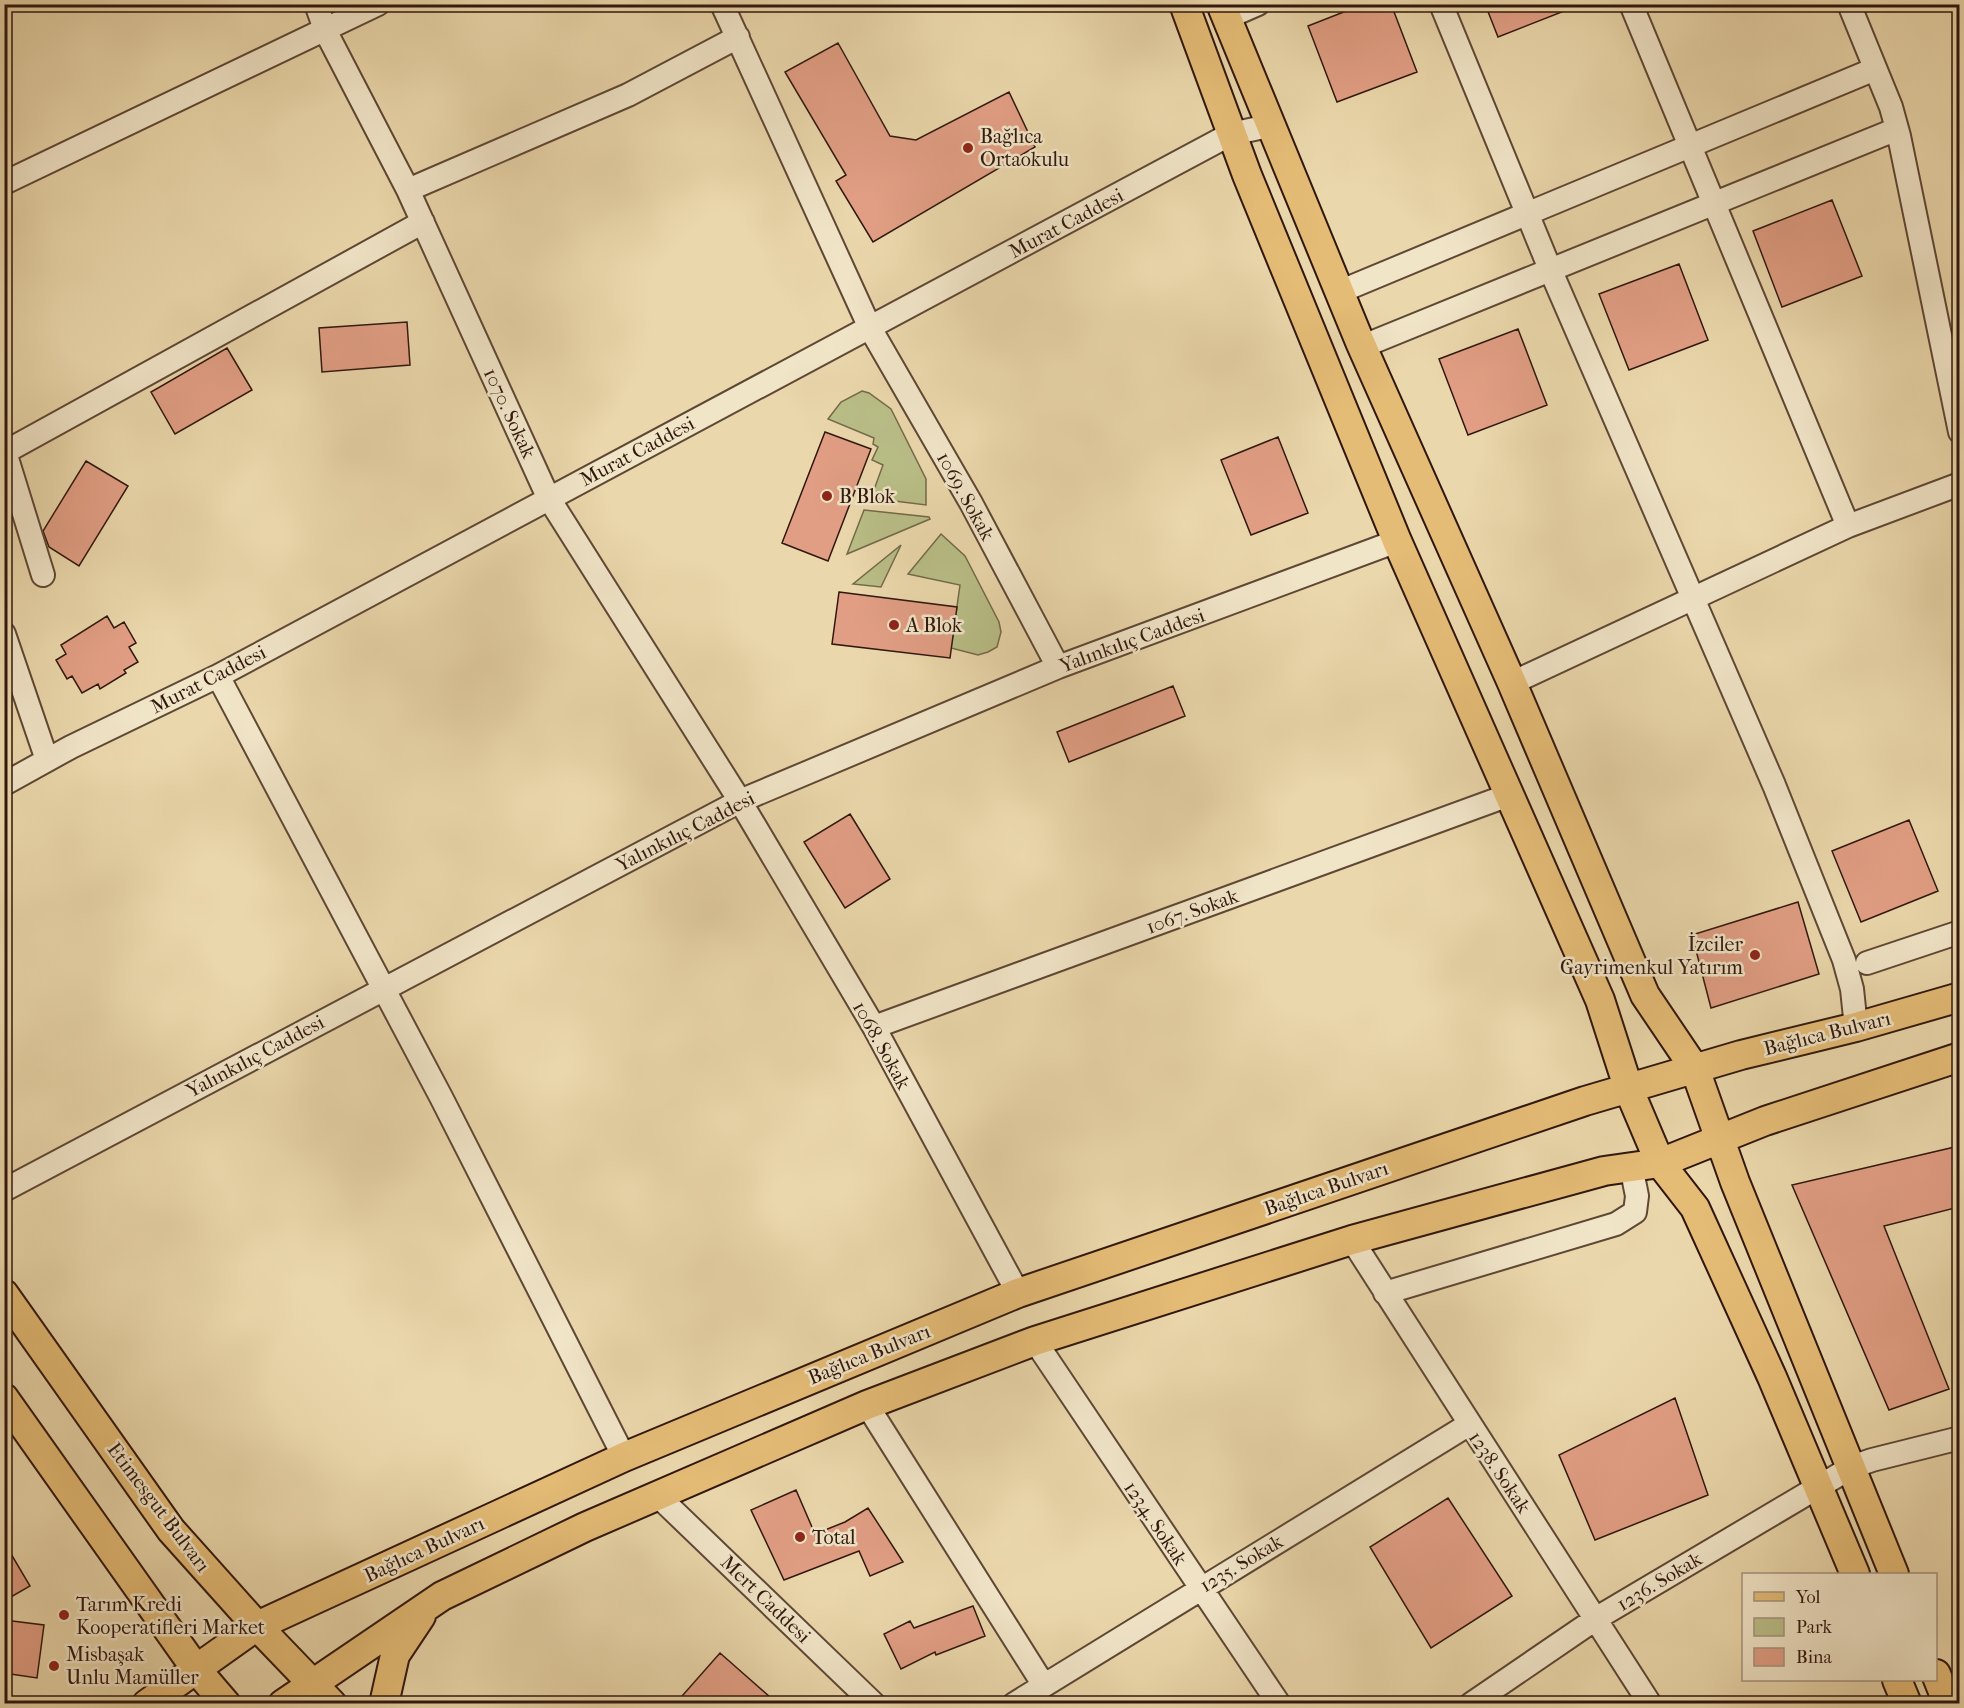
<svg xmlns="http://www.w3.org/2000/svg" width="1964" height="1708" font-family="'IM FELL French Canon',serif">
<rect width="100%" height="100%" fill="#ead7ab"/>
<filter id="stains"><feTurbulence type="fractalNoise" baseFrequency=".00333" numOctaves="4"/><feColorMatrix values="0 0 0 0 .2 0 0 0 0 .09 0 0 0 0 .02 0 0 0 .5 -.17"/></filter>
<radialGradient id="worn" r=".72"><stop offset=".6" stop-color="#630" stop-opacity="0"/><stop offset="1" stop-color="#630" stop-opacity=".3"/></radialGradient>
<path fill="#b9be87" stroke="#746a4a" stroke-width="1.5" d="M862 391 869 393 891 409 926 479V505L871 498 883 465 872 460 878 447 873 444 874 438 828 419 841 402Z
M864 510 929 517 930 519 847 554Z
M941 534 965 556 999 622 1001 632 997 647 988 652 978 655 951 648 960 585 908 574Z
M901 545 881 587 853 584Z"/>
<path fill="#e19e84" stroke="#30170e" stroke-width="1.5" d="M1364 4H1391L1417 72 1337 102 1308 26Z
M1485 4H1577V6L1498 37Z
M838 43 890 136 916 140 1009 92 1035 147 873 242 836 181 846 175 785 72Z
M1832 200 1862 276 1782 307 1753 231Z
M1679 264 1708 340 1629 370 1599 294Z
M407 322 410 365 322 372 319 328Z
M1518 329 1547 405 1468 435 1439 359Z
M227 348 252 390 175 434 151 392Z
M825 432 871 449 828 561 782 543Z
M1278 437 1308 513 1251 535 1221 460Z
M86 461 128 486 79 566 49 547 43 531Z
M839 592 957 607 950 658 832 644Z
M107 616 114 628 124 622 136 643 129 647 138 662 124 670 126 673 100 689 98 684 82 693 72 676 67 679 56 660 66 654 61 645Z
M1173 686 1185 716 1069 762 1057 732Z
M850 814 890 879 845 908 804 842Z
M1909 820 1938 891 1861 922 1832 851Z
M1798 902 1819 974 1711 1008 1692 935Z
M1959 1146V1207L1884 1226 1949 1389 1889 1410 1792 1185Z
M1675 1398 1708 1495 1595 1540 1559 1455Z
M796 1490 815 1534 845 1522 868 1508 903 1562 870 1576 859 1551 784 1580 751 1510Z
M1448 1498 1512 1596 1431 1648 1370 1547Z
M4 1542 30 1586 4 1601Z
M973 1606 985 1636 936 1655 935 1652 901 1669 884 1634 910 1621 914 1628Z
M4 1620 44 1625 37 1678 4 1673Z
M720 1653 778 1704H675Z"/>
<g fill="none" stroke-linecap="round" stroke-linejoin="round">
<g stroke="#5e4735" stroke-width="26">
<path id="minor" d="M316 4 326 32 408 190 548 497 740 801 874 1027 1018 1293
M722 4 870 328 971 503 1058 667
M1441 4 1550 269 1774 785 1844 960 1852 989 1856 1027
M1631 4 1848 526
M1849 4 1891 107 1899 136 1960 432
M1226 18 1258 4
M4 183 378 4
M408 190 628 95 738 37
M1339 292 1875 69
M1361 347 1897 129
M43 575 5 452 423 222
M4 634 47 760
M218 676 441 1097 624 1457
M1512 683 1848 526 1960 484
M4 784 71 747 218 676 1231 134 1273 125
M1867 963 1960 932
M874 1027 1509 795
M4 1190 740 801 1058 667 1397 541
M1352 1240 1650 1704
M1385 1293 1616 1224 1635 1212 1637 1196 1631 1166
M1035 1341 1279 1704
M867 1405 1043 1684
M657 1495 874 1704
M1014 1704 1468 1425
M1471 1704 1597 1618 1852 1467 1872 1460 1960 1438"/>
</g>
<g stroke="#30170e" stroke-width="32">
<path id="major" d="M1184 4 1247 175 1397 541 1600 1000 1629 1090 1660 1163 1695 1208 1772 1377 1855 1574
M1221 4 1360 342 1512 683 1645 995 1695 1069 1735 1182 1894 1574
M4 1294 171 1530 257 1626 332 1704
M4 1398 196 1669 226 1704
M1936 1674 1948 1704
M1897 1680 1907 1704
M147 1704 257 1626 624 1457 1018 1293 1585 1101 1741 1055 1856 1027 1960 997
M283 1704 442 1596 585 1527 867 1405 1035 1341 1352 1240 1604 1171 1660 1163 1765 1121 1960 1057
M384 1704 395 1655 421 1616"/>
</g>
<use href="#minor" stroke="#f1e5c8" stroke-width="22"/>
<use href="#major" stroke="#e5bc76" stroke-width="28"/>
</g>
<g fill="#8f2418" stroke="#f1e5c8" stroke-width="2">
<circle cx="968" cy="148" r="6"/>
<circle cx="827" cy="496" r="6"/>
<circle cx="894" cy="625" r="6"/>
<circle cx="1755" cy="955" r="6"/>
<circle cx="800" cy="1537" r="6"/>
<circle cx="64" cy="1615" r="6"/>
<circle cx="54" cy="1666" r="6"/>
</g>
<g text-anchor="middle" stroke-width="5" stroke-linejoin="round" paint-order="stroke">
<g font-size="20" fill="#30170e" stroke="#f1e5c8" text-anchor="start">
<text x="980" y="143">Bağlıca<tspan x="980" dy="23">Ortaokulu</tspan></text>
<text x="839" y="503">B Blok</text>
<text x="906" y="632">A Blok</text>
<text x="1743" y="951" text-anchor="end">İzciler<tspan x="1743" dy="23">Gayrimenkul Yatırım</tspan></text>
<text x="812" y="1544">Total</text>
<text x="76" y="1611">Tarım Kredi<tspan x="76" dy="23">Kooperatifleri Market</tspan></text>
<text x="66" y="1661">Misbaşak<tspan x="66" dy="23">Unlu Mamüller</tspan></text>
</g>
<g font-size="20" fill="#30170e" stroke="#f1e5c8">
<text transform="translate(1066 223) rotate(-28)" y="7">Murat Caddesi</text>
<text transform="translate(510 413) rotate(65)" y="7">1070. Sokak</text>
<text transform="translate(637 451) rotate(-28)" y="7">Murat Caddesi</text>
<text transform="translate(966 496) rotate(61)" y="7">1069. Sokak</text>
<text transform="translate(1132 640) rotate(-20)" y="7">Yalınkılıç Caddesi</text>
<text transform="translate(208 679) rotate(-27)" y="7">Murat Caddesi</text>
<text transform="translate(685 831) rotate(-27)" y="7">Yalınkılıç Caddesi</text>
<text transform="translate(1192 911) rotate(-20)" y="7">1067. Sokak</text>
<text transform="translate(1827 1033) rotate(-14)" y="7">Bağlıca Bulvarı</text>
<text transform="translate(882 1045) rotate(61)" y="7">1068. Sokak</text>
<text transform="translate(255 1056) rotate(-28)" y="7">Yalınkılıç Caddesi</text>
<text transform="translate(1326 1188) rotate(-19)" y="7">Bağlıca Bulvarı</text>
<text transform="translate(869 1354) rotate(-22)" y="7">Bağlıca Bulvarı</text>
<text transform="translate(1500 1472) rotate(56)" y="7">1238. Sokak</text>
<text transform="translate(159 1507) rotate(53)" y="7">Etimesgut Bulvarı</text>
<text transform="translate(1156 1523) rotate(56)" y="7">1234. Sokak</text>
<text transform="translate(424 1549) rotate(-25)" y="7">Bağlıca Bulvarı</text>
<text transform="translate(1241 1563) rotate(-31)" y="7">1235. Sokak</text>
<text transform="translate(1659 1581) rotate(-31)" y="7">1236. Sokak</text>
<text transform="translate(766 1599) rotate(44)" y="7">Mert Caddesi</text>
</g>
</g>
<rect width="1964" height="1708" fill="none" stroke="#ead7ab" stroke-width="24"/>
<rect x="6" y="6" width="1952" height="1696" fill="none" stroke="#30170e" stroke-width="3"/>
<rect x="12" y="12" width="1940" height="1684" fill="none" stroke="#30170e" stroke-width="1.5"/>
<rect x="1742" y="1573" width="195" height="108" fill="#f1e5c8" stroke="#a4937e" stroke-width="1.5"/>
<rect x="1754" y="1592" width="30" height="9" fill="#e5bc76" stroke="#a4937e" stroke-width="1.5"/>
<text x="1796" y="1603" font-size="18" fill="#30170e">Yol</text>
<rect x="1754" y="1618" width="30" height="18" fill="#b9be87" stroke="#a4937e" stroke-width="1.5"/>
<text x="1796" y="1633" font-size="18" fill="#30170e">Park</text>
<rect x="1754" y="1648" width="30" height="18" fill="#e19e84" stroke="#a4937e" stroke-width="1.5"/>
<text x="1796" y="1663" font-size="18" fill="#30170e">Bina</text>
<rect width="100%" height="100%" filter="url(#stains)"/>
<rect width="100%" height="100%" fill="url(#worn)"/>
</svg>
